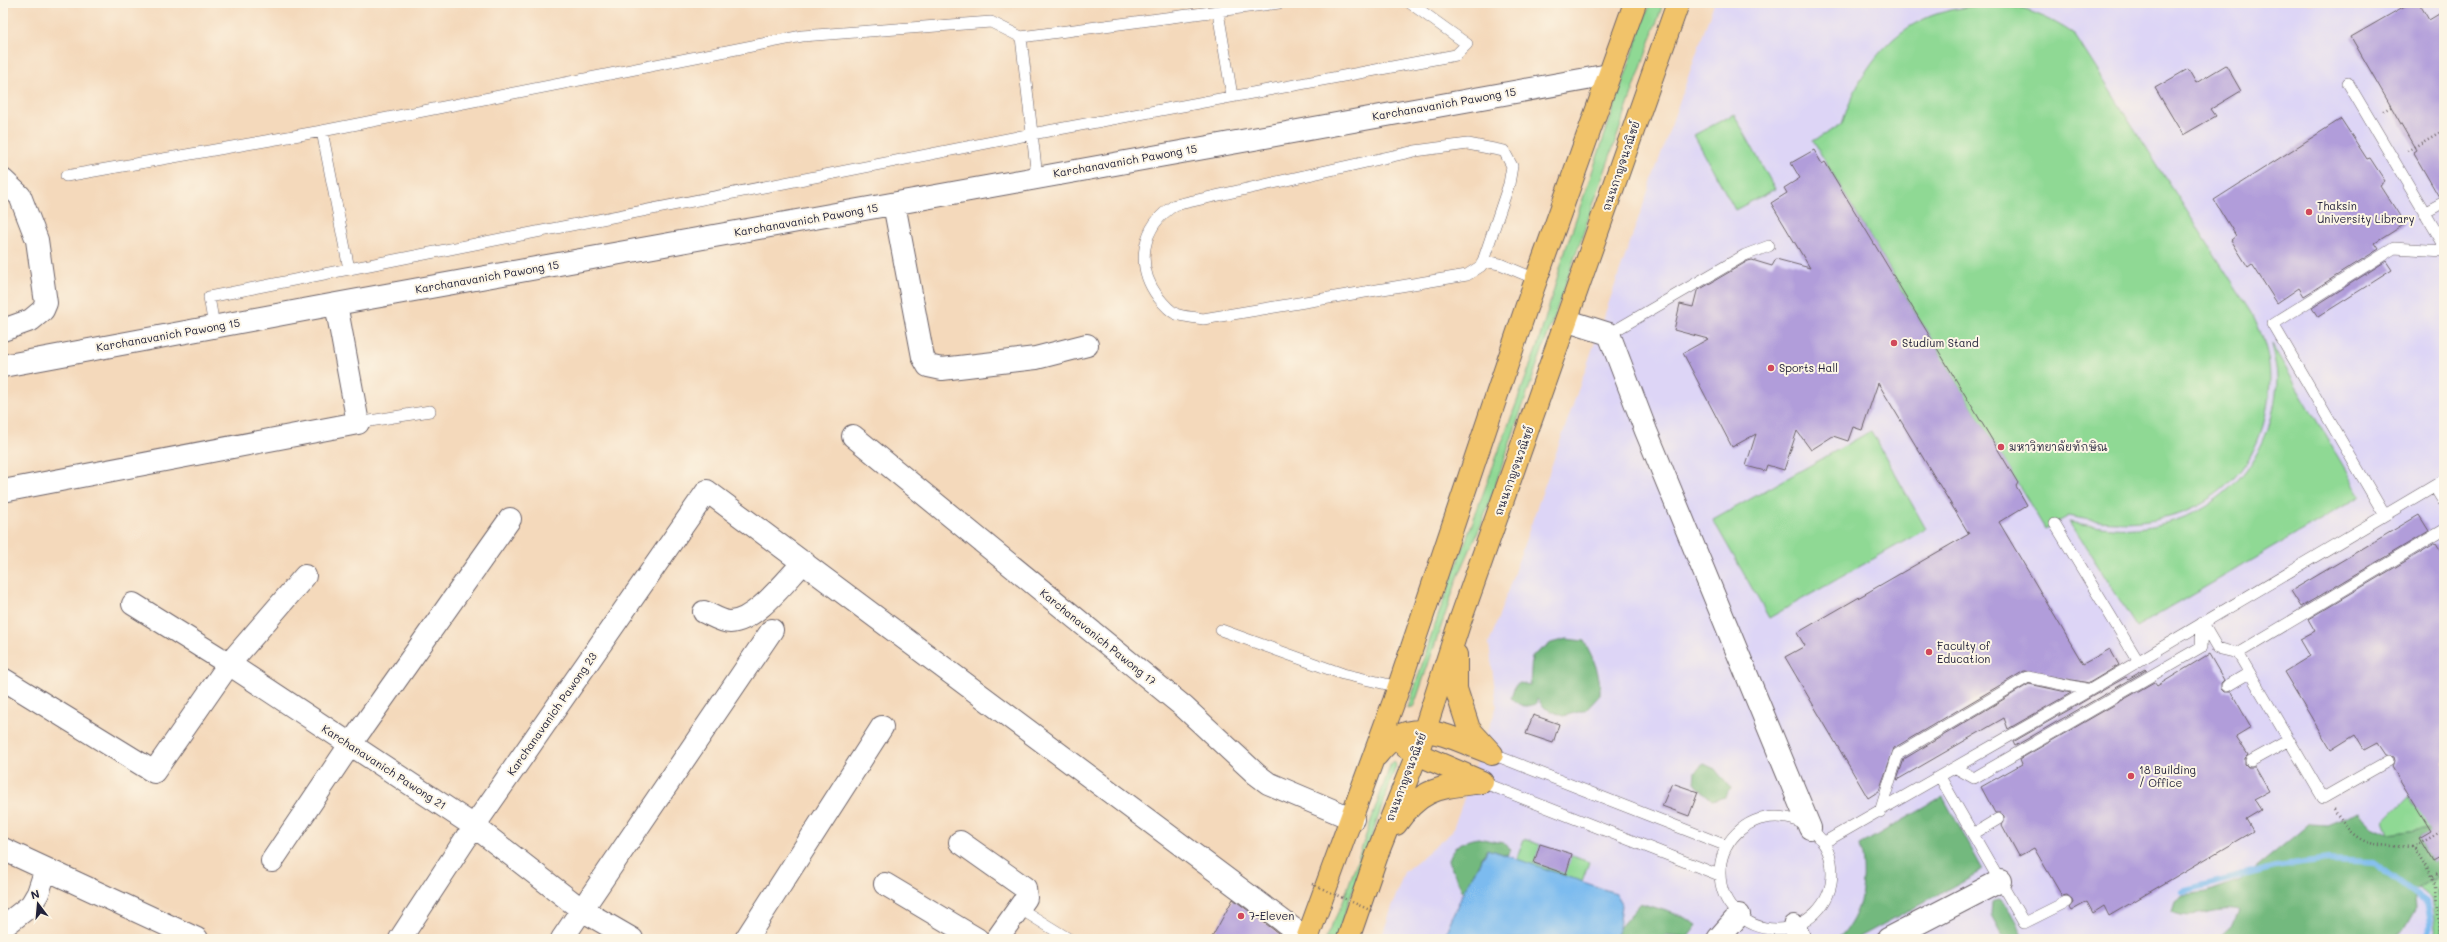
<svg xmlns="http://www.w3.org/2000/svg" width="2447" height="942" font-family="Mali,'Playpen Sans Thai',sans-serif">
<rect width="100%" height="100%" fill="#fcf5e5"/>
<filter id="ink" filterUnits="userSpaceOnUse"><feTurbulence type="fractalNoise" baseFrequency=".025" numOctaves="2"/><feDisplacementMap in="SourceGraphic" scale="8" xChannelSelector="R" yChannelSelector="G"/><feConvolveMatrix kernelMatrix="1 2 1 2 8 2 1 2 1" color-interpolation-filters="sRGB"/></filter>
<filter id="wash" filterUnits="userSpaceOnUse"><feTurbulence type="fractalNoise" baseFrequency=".012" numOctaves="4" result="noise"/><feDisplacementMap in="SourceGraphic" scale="16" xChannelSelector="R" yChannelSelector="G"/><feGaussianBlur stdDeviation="0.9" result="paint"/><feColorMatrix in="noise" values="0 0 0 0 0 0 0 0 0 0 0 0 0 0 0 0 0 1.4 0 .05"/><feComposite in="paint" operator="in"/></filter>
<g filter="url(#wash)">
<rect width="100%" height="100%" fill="#f4d9bb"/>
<path fill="#ddd5f6" d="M1714 3H2444V939H1381L1404 872 1452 832 1497 706 1489 644Z"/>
<path fill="#8fd994" stroke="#587e68" d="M1650 3H1663L1658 19 1482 523 1458 577 1415 703 1413 707 1408 708 1434 627 1537 347 1565 251Z
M1993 3C2024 7 2049 17 2074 34L2252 313C2271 352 2274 376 2265 418 2243 510 2152 535 2069 516L2045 529 1813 141 1842 124C1855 82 1881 39 1922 20 1943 9 1970 7 1993 3Z
M1734 114 1775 189 1735 210 1694 135Z
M2271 343 2361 496 2137 627 2070 522C2092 526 2115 530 2137 528 2219 520 2274 461 2277 379 2277 367 2273 354 2271 343Z
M1871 431 1926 529 1769 618 1713 520Z
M1393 761 1396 766 1336 939H1325L1342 904 1391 763Z
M2409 796 2417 808 2424 803 2438 827 2389 834 2384 821Z
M1524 839 1589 862 1575 900 1509 880Z
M2444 874V887L2438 889 2443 939H2440L2436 934 2431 898 2419 888Z"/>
<path fill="#73b97e" stroke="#4a6e5c" d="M1566 639 1584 641C1594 659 1601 675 1600 695L1586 710 1563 716 1545 708 1537 699 1536 704C1524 708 1520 706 1511 698L1515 686 1520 683 1530 685 1532 656 1551 643Z
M1704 764 1715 769 1730 788 1726 797 1712 800 1694 783 1695 771Z
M1943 797 1983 870 1856 939H1837C1864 916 1867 877 1860 845Z
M2359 812 2371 827 2389 834 2438 827 2419 838 2433 862 2439 858 2444 866V873L2414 891 2416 908 2403 931 2389 939H2218L2233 925 2239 911C2214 905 2196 922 2172 911L2175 901 2183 895 2207 892 2241 880 2309 824 2327 825Z
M1478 838 1503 843 1511 849 1507 855 1487 849 1463 892 1448 861C1450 847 1464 840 1478 838Z
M2444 887V939H2443L2438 889Z
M1999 899 2010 911 2024 939H2004L1991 915 1992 903Z
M1641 903 1682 916 1697 925 1688 937 1666 935 1661 939H1614L1619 928Z"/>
<path fill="#7bbbef" stroke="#4e6e95" d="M1488 849 1615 893 1622 905 1619 928 1614 939H1443L1463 892Z"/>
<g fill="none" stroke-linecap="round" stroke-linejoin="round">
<path stroke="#7bbbef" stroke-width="6" d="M2183 891 2275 867 2328 860 2373 862 2426 902 2430 923 2429 939"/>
</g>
<g id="blocks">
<path fill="#b19dda" d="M2410 3H2419L2429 20 2444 11V195L2439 197 2413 152 2416 150 2351 37Z
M2226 65 2241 91 2211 109 2216 116 2183 135 2155 88 2188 69 2196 83Z
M2341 119 2367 159 2370 158 2385 181 2380 185 2405 224 2375 243 2379 249 2304 296 2299 288 2277 303 2252 264 2248 267 2231 240 2236 236 2214 200Z
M1814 150 1822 164 1825 162 2018 483 2016 486 2027 505 1999 522 2083 664 2110 649 2119 665 2089 683 2024 671 1894 748 1879 791 1868 798 1785 657 1805 646 1797 633 1969 534 1878 383 1862 430 1853 427 1848 441 1833 436 1811 450 1797 431 1784 470 1767 465 1765 471 1746 466 1756 434 1732 447 1683 353 1708 339 1674 330 1680 304 1693 307 1697 291 1748 261 1752 260 1772 266 1776 259 1810 268 1771 203 1787 193 1784 188 1800 178 1791 163Z
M2386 261 2392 270 2318 317 2312 308Z
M2419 515 2429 531 2301 607 2291 591Z
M2436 543 2444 556V856L2433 862 2419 838 2431 831 2392 767 2395 761 2394 757 2385 755 2377 743 2364 750 2355 735 2331 750 2284 672 2310 656 2300 639 2315 631 2308 619Z
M2209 654 2224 680 2221 683V689L2224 692H2231L2251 727 2236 736 2248 755 2245 758V764L2248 767H2255L2269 791 2254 799 2261 810 2246 819 2253 831 2109 916 2104 906 2093 913 2087 902 2071 911 2069 908 2073 903 2072 899 2067 895 2062 896 2034 848 2019 856 2002 825 2004 822V816L2001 813H1995L1981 787 2022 764 2020 759 2154 682 2157 686Z
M2146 669 2147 670 2015 746 2013 742 2126 677 2128 679Z
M2029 684 2071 693 2008 729 2004 718 1897 780 1904 759Z
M1533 715 1559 724 1553 743 1526 734Z
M1672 783 1698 792 1689 816 1662 806Z
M1540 844 1572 854 1566 874 1534 863Z
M1233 899 1286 939H1211Z"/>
</g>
</g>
<g filter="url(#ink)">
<use href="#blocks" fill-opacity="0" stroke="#6c6268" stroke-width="1"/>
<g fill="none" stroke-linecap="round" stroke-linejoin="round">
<g stroke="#6c6268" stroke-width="12">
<path id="service" d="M1218 12 1232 96
M1021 37 1037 177
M2348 83 2444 245
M66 176 322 131 802 36 991 22 1021 37 1279 3
M2424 213 2444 202
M1483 261 1509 184 1512 166 1504 151 1468 144 1415 151 1175 205C1141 226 1135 266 1158 297 1162 302 1170 311 1176 314 1183 317 1195 317 1203 319L1467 275 1481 266 1483 261 1500 264 1536 279
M349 269 1032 134 1456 55 1467 44 1410 3
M214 326 209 297 349 269 322 131
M1609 334 1745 255 1769 246
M358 423 430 411
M2434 486 2444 502
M2384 514 2273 324 2394 248 2444 251
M2055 524 2138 661
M2203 624 2217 648 2238 653 2323 798 2388 761
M1221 630 1343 674 1399 687
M2238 653 2444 530
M2227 686 2249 673
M1492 754 1727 846
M2251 761 2289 740
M1956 768 1974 778 2201 647 2202 623
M1940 777 2024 923 2066 902
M1482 782 1719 875
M1880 812 1898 754 2028 677 2090 690
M1720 873a56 56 0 1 1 112 0a56 56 0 1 1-112 0Z
M1973 834 1998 819
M1823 843 2090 690 2444 480
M1019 908 1069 939"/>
</g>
<g stroke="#6c6268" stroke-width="24">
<path id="minor" d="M3 180 20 196 37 240 46 303 43 310 31 320 3 330
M894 204 923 357 928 366 942 369 1036 358 1087 345
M1568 321 1609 334 1646 431 1810 828
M3 366 336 304 1609 75
M853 436 1184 707 1256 774 1268 783 1353 819
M3 491 358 423 336 304
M305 576 229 664 474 826 582 910 632 939
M704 612C711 615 722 622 730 622 756 621 786 580 804 562
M3 679 154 772 229 664 133 604
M960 842 1025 888 1026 898 997 939
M3 849 197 939
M272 861 350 745 510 519
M885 884 977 939
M1794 926 1800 939
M3 927 31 905 38 893 46 869
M400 939 474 826 707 491 1307 939
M562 939 772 630
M746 939 882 727
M1718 939 1739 915
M1888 939 2000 881"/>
</g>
<g stroke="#6c6268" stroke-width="24">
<path id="primary" d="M1456 655V689L1469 729 1492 754
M1406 747 1417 754 1482 782
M1377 755C1410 711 1448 738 1489 752
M1396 824C1422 787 1439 788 1481 782
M1307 939 1394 701 1526 308 1635 3
M1348 939 1379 849 1417 754 1459 624 1678 3"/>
</g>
<path stroke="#6c6268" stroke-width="2.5" stroke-dasharray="1 3" stroke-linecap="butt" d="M2383 111 2391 107
M2407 151 2444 130
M2334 809C2356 847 2371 845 2412 847L2415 849 2437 885 2439 939
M2412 847 2444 829
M2433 877 2444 870"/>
<use href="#service" stroke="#fff" stroke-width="11"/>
<use href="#minor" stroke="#fff" stroke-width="22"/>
<use href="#primary" stroke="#f1c36a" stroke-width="22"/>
<path stroke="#6c6268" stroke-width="2.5" stroke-dasharray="1 3" stroke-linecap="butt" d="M1312 884 1372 911"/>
</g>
</g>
<g fill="#d1495b" stroke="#fcf5e5" stroke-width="1.5">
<circle cx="2309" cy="212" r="4"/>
<circle cx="1894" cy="343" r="4"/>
<circle cx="1771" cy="368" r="4"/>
<circle cx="2001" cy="447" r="4"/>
<circle cx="1929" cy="652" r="4"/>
<circle cx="2131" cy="776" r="4"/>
<circle cx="1241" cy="916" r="4"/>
</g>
<g text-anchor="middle" stroke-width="4" stroke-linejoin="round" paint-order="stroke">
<g font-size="11" fill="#22223b" stroke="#fcf5e5">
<text transform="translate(1444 104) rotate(-10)" y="4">Karchanavanich Pawong 15</text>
<text transform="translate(1125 161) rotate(-10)" y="4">Karchanavanich Pawong 15</text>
<text transform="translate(1621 166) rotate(-71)" y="4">ถนนกาญจนวณิชย์</text>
<text transform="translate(806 220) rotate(-10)" y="4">Karchanavanich Pawong 15</text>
<text transform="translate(487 277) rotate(-10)" y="4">Karchanavanich Pawong 15</text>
<text transform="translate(168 335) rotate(-10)" y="4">Karchanavanich Pawong 15</text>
<text transform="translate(1514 471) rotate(-70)" y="4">ถนนกาญจนวณิชย์</text>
<text transform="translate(1098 637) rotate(39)" y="4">Karchanavanich Pawong 17</text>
<text transform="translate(552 714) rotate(-55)" y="4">Karchanavanich Pawong 23</text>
<text transform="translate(384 767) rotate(33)" y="4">Karchanavanich Pawong 21</text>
<text transform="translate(1406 777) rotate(-69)" y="4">ถนนกาญจนวณิชย์</text>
</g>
<g font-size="11" fill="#22223b" stroke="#fcf5e5" text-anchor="start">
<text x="2317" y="210">Thaksin<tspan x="2317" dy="13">University Library</tspan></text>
<text x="1902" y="347">Studium Stand</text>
<text x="1779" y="372">Sports Hall</text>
<text x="2009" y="451">มหาวิทยาลัยทักษิณ</text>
<text x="1937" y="650">Faculty of<tspan x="1937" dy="13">Education</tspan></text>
<text x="2139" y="774">18 Building<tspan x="2139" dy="13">/ Office</tspan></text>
<text x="1249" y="920">7-Eleven</text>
</g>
</g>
<rect width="2447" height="942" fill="none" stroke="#fcf5e5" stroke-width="16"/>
<g transform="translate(38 904) rotate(344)" stroke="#fcf5e5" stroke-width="3" paint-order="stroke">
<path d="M0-3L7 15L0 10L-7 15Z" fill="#22223b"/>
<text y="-6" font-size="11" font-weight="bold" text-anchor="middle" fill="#22223b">N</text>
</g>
</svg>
